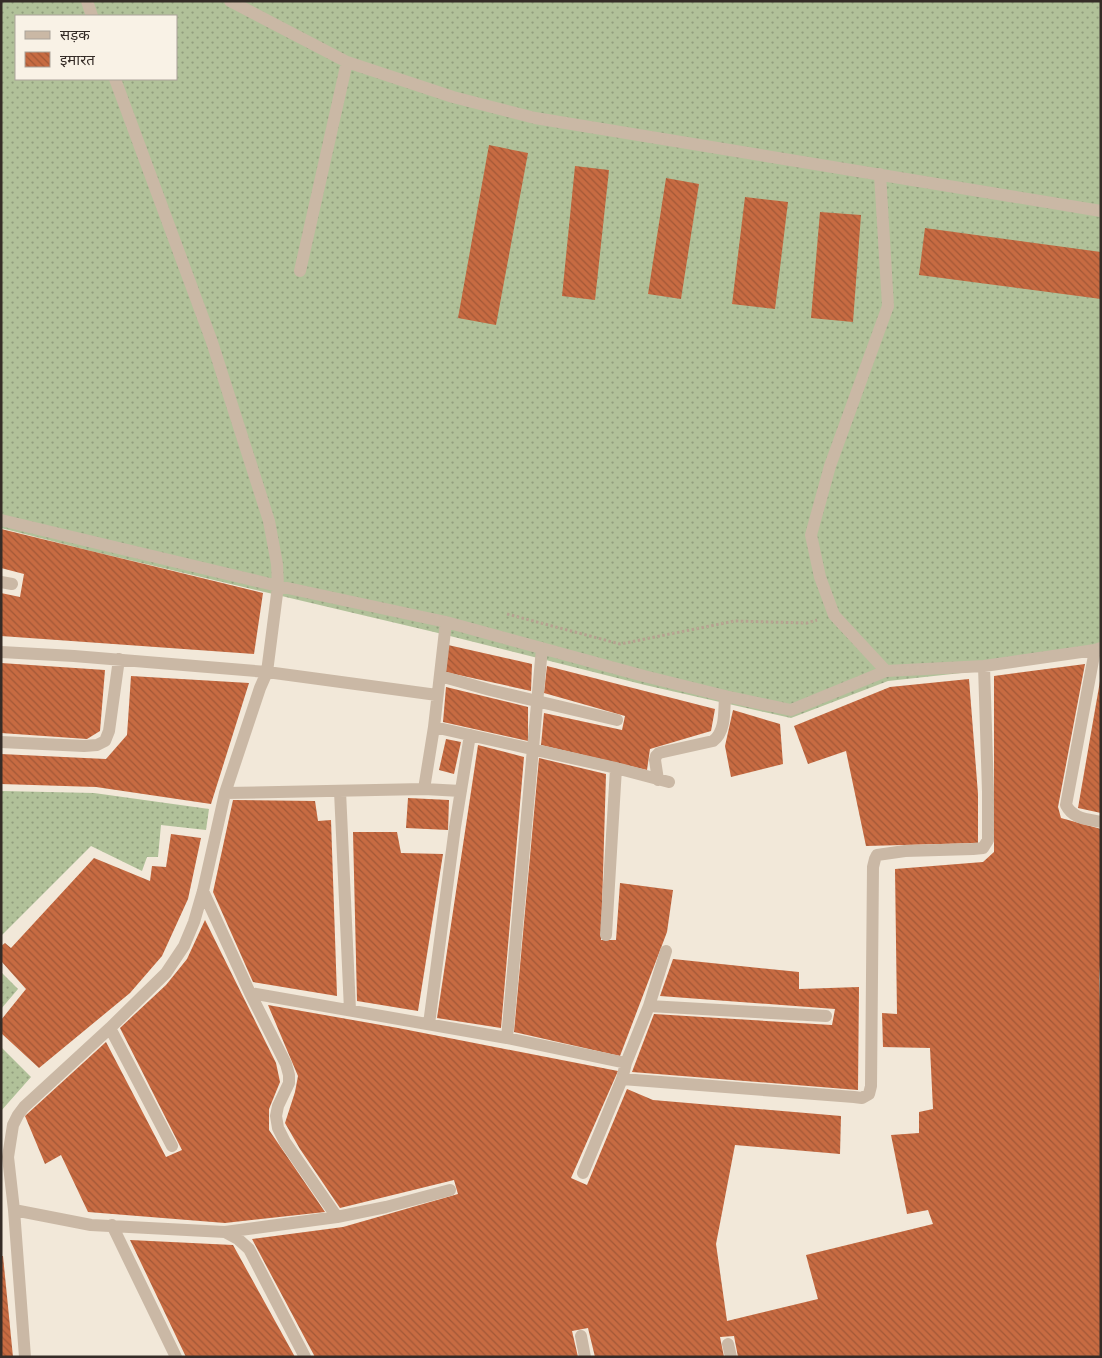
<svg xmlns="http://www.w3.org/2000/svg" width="1102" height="1358" font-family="Commissioner,'Noto Sans Devanagari',sans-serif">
<defs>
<pattern id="grass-dots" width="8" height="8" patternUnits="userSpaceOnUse" patternTransform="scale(1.25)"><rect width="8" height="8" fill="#b1c199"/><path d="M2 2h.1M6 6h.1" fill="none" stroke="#919d7d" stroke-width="1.8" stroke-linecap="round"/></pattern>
<pattern id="building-back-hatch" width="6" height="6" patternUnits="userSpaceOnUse" patternTransform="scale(1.25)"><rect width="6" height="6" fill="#c76b42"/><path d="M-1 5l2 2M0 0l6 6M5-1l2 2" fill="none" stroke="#a25837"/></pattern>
</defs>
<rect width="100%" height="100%" fill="#f2e8d9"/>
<path fill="url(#grass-dots)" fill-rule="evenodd" d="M1 1H1101V654L998 669 888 681 791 718 645 685 434 632 91 551 1 528ZM16 16H176V79H16Z
M2 791 94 793 209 809 206 830 161 825 158 857H147L142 871 91 846 1 936Z
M1 972 18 989 1 1009Z
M1 1047 31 1077 1 1111Z"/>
<path fill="url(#building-back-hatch)" d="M489 145 528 153 496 325 458 318Z
M575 166 609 170 595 300 562 296Z
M666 178 699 184 681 299 648 294Z
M745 197 788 202 775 309 732 304Z
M820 212 861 215 853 322 811 318Z
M925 228 1101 252V299L919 275Z
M1 529 263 593 254 654 1 636V593L20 597 24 574 1 568Z
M448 645 532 664 531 691 445 672Z
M1 663 105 670 100 731 87 739 1 733Z
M1085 664 1058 807 1061 818 1101 829V952L1099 979 1101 1037V1357H738L734 1336 720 1337 724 1357H595L588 1328 572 1331 578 1357H315L252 1239 343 1227 458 1194 454 1180 340 1208 300 1149 285 1123 295 1092 298 1076 268 1005 398 1028 618 1071 571 1178 587 1185 627 1089 653 1100 841 1116 840 1154 735 1145 716 1244 727 1321 818 1299 806 1255 933 1224 928 1210 907 1214 891 1135 919 1133V1112L933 1109 930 1048 883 1047 882 1013 897 1014 895 869 983 862 994 852V676Z
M547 666 715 709 711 731 650 749 647 770 541 745 544 713 622 730 625 716 544 693Z
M131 676 249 683 211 804 96 787 1 784V754L106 759 127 735Z
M969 679 978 794V843L866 846 846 751 808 764 794 726 890 687Z
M1100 681H1101V813L1078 808Z
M446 687 528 707V741L443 722Z
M733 710 780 724 783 764 731 777 725 746Z
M446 739 461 742 454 774 439 770Z
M478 745 524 757 501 1028 437 1018Z
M539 758 606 774 601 940H616L620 883 673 890 667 932 620 1056 514 1032Z
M408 798 449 800 448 830 406 828Z
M233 800 315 801 318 821 331 820 337 996 253 982 213 892Z
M353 832H397L401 853 443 854 418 1011 357 1001Z
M171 834 201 838 188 899 162 956 130 993 39 1068 1 1033V1020L26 989 1 961V946L5 943 11 948 94 858 150 881 152 866 166 867Z
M205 920 276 1063 280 1082 269 1109V1130L325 1212 225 1223 88 1212 61 1155 45 1164 25 1116 106 1042 166 1157 182 1150 120 1028 166 985 187 959Z
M673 959 799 972V989L859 987 858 1090 632 1072 654 1014 832 1025 835 1009 660 996Z
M130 1240 233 1245 295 1357H186Z
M1 1256H3L13 1357H1Z"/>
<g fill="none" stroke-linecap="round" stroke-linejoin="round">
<path stroke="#b6a290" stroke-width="3" stroke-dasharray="2.5 2.5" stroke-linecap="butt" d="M507 614 620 644 735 621 807 623 817 620"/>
<path stroke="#cab8a5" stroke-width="12" d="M87 1 92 16
M230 1 347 62 453 97 535 118 1101 211
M880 174 888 306 830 466 811 535 820 577 834 615 886 671 984 666 1095 650 1101 648
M300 271 347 62
M1 520 278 586 446 622 644 676 725 696 791 710 886 671
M1 582 12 584
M1095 650 1066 805C1073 819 1087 819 1101 822
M1 652 74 656 267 672 437 695
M440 676 490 690 617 720
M434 727 616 768 669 782
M1 742 84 746 97 745 105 741 109 731 119 659
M658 780 655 760 656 756 659 753 713 741C726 732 724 710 725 696
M424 789 434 727 446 622
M340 791 350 1010
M225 793 424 789 461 791
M203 891 250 993 286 1064 289 1075V1083L278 1106 276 1116 278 1128 285 1142 337 1217
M606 935 616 768
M250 993 507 1038 626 1063
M649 1006 826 1016
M429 1024 455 827 470 735
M110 1028 172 1146
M507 1038 542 648
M622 1079 854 1097 862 1098 869 1094 871 1086 873 867 875 859 877 855 905 851 973 849 983 848 988 840V792L984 666
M583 1173 622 1079 626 1063 649 1006 666 951
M14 1210 91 1225 225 1232 238 1239 249 1249 305 1357
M112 1225 176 1357
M225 1232 337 1217 386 1207 450 1190
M581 1336 585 1357
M728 1344 731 1357
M25 1357 14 1210 8 1157 13 1125 18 1115 24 1107 110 1028 166 973 184 946 194 922 203 891 225 793 260 688 267 672 278 586 277 564 269 521 212 342 115 79"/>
</g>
<rect width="1102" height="1358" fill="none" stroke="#352c27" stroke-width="5"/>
<rect x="15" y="15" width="162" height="65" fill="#f9f2e6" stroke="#aba39a"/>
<rect x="25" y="31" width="25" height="8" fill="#cab8a5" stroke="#aba39a"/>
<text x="60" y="40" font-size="15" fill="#352c27">सड़क</text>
<rect x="25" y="52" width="25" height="15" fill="url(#building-back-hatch)" stroke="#aba39a"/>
<text x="60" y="65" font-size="15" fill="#352c27">इमारत</text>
</svg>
